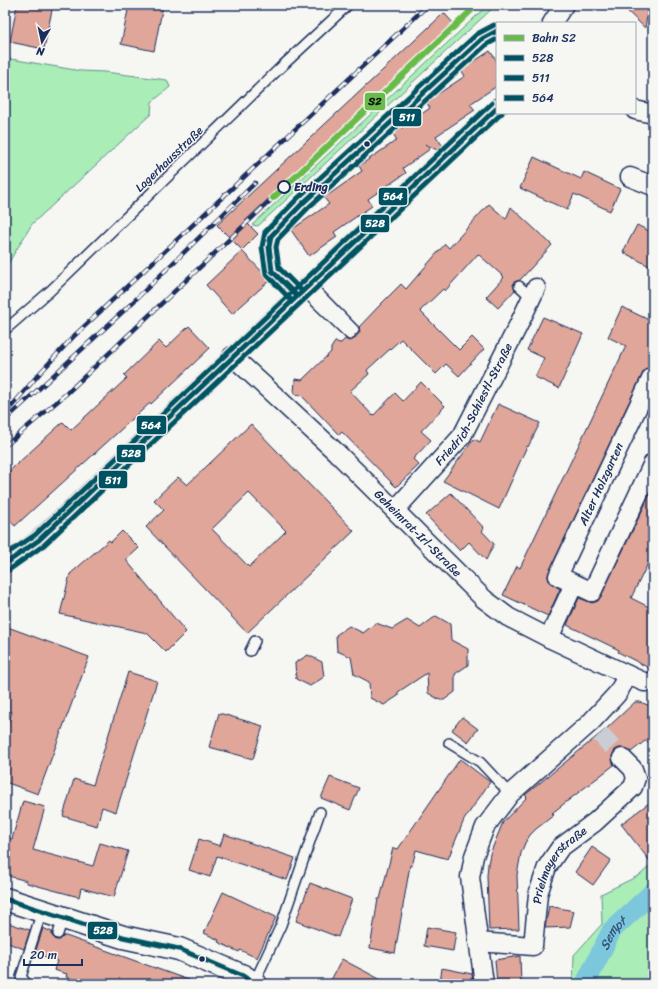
<svg xmlns="http://www.w3.org/2000/svg" width="658" height="989" font-family="Sriracha,sans-serif">
<rect width="100%" height="100%" fill="#f6f6f2"/>
<filter id="ink" filterUnits="userSpaceOnUse"><feTurbulence type="fractalNoise" baseFrequency=".025" numOctaves="2"/><feDisplacementMap in="SourceGraphic" scale="8" xChannelSelector="R" yChannelSelector="G"/><feConvolveMatrix kernelMatrix="1 2 1 2 8 2 1 2 1" color-interpolation-filters="sRGB"/></filter>
<g filter="url(#ink)">
<path fill="#aaedb7" stroke="#628e8a" d="M488 5H496L258 226 252 225Z
M5 58 81 71 105 72 167 80 170 87 152 102 151 114 32 224 6 267Z
M653 863V984H573L574 955 602 924 601 894 640 875Z"/>
<g fill="none" stroke-linecap="round" stroke-linejoin="round">
<path stroke="#7cc7dc" stroke-width="20" id="s1" d="M585 984 612 930 653 892"/>
</g>
<path fill="#dfa699" stroke="#1b2f5e" fill-rule="evenodd" d="M17 5H53L44 49 10 42Z
M129 5H163L154 51 121 44Z
M621 5H649L645 28Z
M444 13 454 24 245 221 258 234 242 250 217 225Z
M490 51 497 61V86L470 104 475 110 436 136 442 145 437 150 425 144 430 149 403 168 406 173 368 199 372 206 334 232 337 237 309 256 291 230 329 204 324 198 362 171 359 166 397 140 393 134 430 108 426 102 465 76 461 70Z
M534 157 581 179 584 172 620 189 610 211 574 194 567 210 520 188Z
M489 204 506 219 511 207 552 245 520 280 514 282 513 285 515 290 498 308 486 297 504 277 478 254 445 291 443 289 420 311 459 350 472 337 484 349 459 376 446 364 436 374 401 339 367 370 369 374 350 391 373 416 395 393 403 401 421 382 445 406 421 431 431 440 413 459 419 465 396 487 342 432 339 435 301 395 294 394 295 379 302 380 331 352V348L335 342 341 343 345 339 349 341 354 339 360 332 359 327 379 306 401 284 406 289 445 244 449 248Z
M637 225 653 233V268L623 252Z
M242 251 270 280 232 314 206 285Z
M622 307 653 322V366L647 368 643 373 549 572 548 576 549 582 560 589 548 616 503 595 517 566 520 568 626 346 608 337Z
M543 317 583 334 559 388 535 377 544 358 527 350Z
M189 326 210 348 151 404 150 403 15 526 5 515V475L63 422 71 430 127 378 124 375 159 341 166 348Z
M498 404 540 423 528 447 527 446 499 509 443 481 474 439 480 442Z
M251 424 354 531 247 633 146 527 164 510 154 500 178 477 187 485ZM249 493 286 531 249 567 212 529Z
M653 488V553L631 598 653 609V670L618 652 619 650 567 625 579 598 592 603 598 601 601 596Z
M451 493 484 528 482 531 494 544 486 560 469 542 460 551 426 515Z
M122 531 139 548 126 560 186 632 166 652 147 633 60 614 70 574 109 540 111 542Z
M436 616 450 624 451 640 468 649V665L455 674V692L444 700H440L428 693 427 673 398 692V696L384 705 370 698 369 682 354 674 351 657 337 651 336 635 349 626 363 633 376 623 392 629 407 620 420 628Z
M5 626 89 657 38 794 5 782V732L12 712 5 711Z
M308 655 322 662 324 677 310 686 296 679 295 663Z
M128 672 157 681 116 812 102 807 97 826 63 816 74 779 93 785Z
M635 702H640L653 707V743L645 741 631 752 624 748H619L615 750 612 756V760L614 765 552 813 554 815 536 829 530 835 525 843 521 853 517 875 519 929 489 930 487 876 488 864 490 854 503 822 527 797 525 795 606 729Z
M219 713 263 726 253 759 209 747Z
M462 717 478 729 468 742 452 730Z
M460 759 490 782 464 820 448 859 416 850 412 866 410 865 395 953 370 948 378 899H380L393 848 398 849Z
M330 777 359 788 350 810 321 798Z
M653 800V865L621 824Z
M23 801 45 807 33 850 93 866 100 843 128 851 114 897 81 888 79 897 27 883V881L5 875V837L12 839Z
M224 834 295 858 287 880 217 856 210 877 189 870 199 839 220 846Z
M592 847 611 860 593 885 575 872Z
M310 883 352 899 338 937 296 921Z
M223 892 276 917 257 958 240 950 239 952 218 942 219 940 204 933Z
M549 906 574 911 570 927 545 928Z
M5 922 30 930 24 949 5 942Z
M427 927 456 932 453 951 424 946Z
M43 928 52 932V936L56 940H60L64 936H66L194 982V984H86L66 977 67 974 54 970 57 961 35 953Z
M520 956 521 984H497L495 960Z
M342 959 349 963 389 984H329Z
M442 968 472 974 473 984H440Z"/>
<g fill="none" stroke-linecap="round" stroke-linejoin="round">
<path stroke="#caced4" stroke-width="18" stroke-dasharray="18 9" stroke-linecap="butt" d="M600 734 622 758"/>
<g stroke="#1b2f5e" stroke-width="12">
<path id="lane" d="M309 284 354 330
M519 286 531 297
M303 290 350 335
M297 296 272 271 269 247 271 236 303 203 482 39 497 31
M5 330 50 291 280 68 348 5
M250 651 255 641
M449 743 480 762 510 794
M58 934 63 918
M254 983 281 925 320 812
M27 984 21 977 42 911"/>
</g>
<g stroke="#1b2f5e" stroke-width="21">
<g id="street">
<path d="M552 23 564 5"/>
<path d="M635 110 653 114"/>
<path d="M630 177 653 186"/>
<path id="s2" d="M232 356 336 452 484 599 508 617 549 638 628 675 644 682H653"/>
<path d="M653 377H652L558 576 592 592 653 463"/>
<path id="s3" d="M395 510 462 436 518 326 536 288"/>
<path d="M5 564 39 540 497 108"/>
<path d="M549 638 574 584"/>
<path id="s4" d="M478 942 533 946 538 894 547 867 560 848 595 822 633 787 636 778 633 769 622 758"/>
<path d="M484 984 470 877 474 856 485 827 510 794 590 723 617 694 628 675"/>
</g>
</g>
<g stroke="#1b2f5e" stroke-width="25">
<path id="secondary" d="M5 899 123 937 179 949 243 976 255 984"/>
</g>
<use href="#lane" stroke="#f6f6f2" stroke-width="9"/>
<use href="#street" stroke="#f6f6f2" stroke-width="18"/>
<use href="#secondary" stroke="#f6f6f2" stroke-width="22"/>
<g stroke="#1b2f5e" stroke-width="4.5">
<path id="rail" d="M5 414 39 374 74 336 428 5
M5 420 130 305 255 183
M5 446 66 394 273 198"/>
</g>
<use href="#rail" stroke="#f6f6f2" stroke-width="3" stroke-dasharray="9" stroke-linecap="butt"/>
<g stroke="#f6f6f2" stroke-width="8">
<path id="bus-1" d="M297 296 272 271 269 247 271 236 303 203 482 39 497 31
M5 564 39 540 497 108
M5 899 123 937 179 949 243 976 255 984"/>
</g>
<g stroke="#f6f6f2" stroke-width="8">
<path id="bus-2" d="M302 291 279 268 276 247 278 239 308 208 486 45 497 39
M9 570 44 545 502 113"/>
</g>
<g stroke="#f6f6f2" stroke-width="8">
<path id="bus-3" d="M292 301 266 274 262 247 265 232 298 198 477 34 494 25
M5 555 35 535 492 103"/>
</g>
<use href="#bus-1" stroke="#005262" stroke-width="5"/>
<use href="#bus-2" stroke="#005262" stroke-width="5"/>
<use href="#bus-3" stroke="#005262" stroke-width="5"/>
<g stroke="#f6f6f2" stroke-width="9">
<path id="rail-1" d="M273 198 477 5"/>
</g>
<use href="#rail-1" stroke="#68bb48" stroke-width="6"/>
</g>
</g>
<g fill="#1b2f5e" stroke="#f6f6f2" stroke-width="1.5">
<circle cx="367" cy="144" r="3.5"/>
<circle cx="202" cy="959" r="3.5"/>
</g>
<circle fill="#f6f6f2" stroke="#1b2f5e" stroke-width="2" cx="284" cy="187" r="6"/>
<g text-anchor="middle" stroke-width="3" stroke-linejoin="round" paint-order="stroke">
<g font-size="12" fill="#1b2f5e" stroke="#f6f6f2">
<text transform="translate(169 159) rotate(-44)" y="4">Lagerhausstraße</text>
<text dy="4" stroke="none"><textPath href="#s3" startOffset="133">Friedrich-Schiestl-Straße</textPath></text>
<text transform="translate(601 484) rotate(-65)" y="4">Alter Holzgarten</text>
<text dy="4" stroke="none"><textPath href="#s2" startOffset="257">Geheimrat-Irl-Straße</textPath></text>
<text dy="4" stroke="none"><textPath href="#s4" startOffset="144">Prielmayerstraße</textPath></text>
</g>
<g font-size="12" font-weight="bold" fill="#1b2f5e" stroke="#f6f6f2" text-anchor="start">
<text x="294" y="191">Erding</text>
</g>
<g font-size="13" font-style="italic" fill="#33557e" stroke="#f6f6f2">
<text dy="5" stroke="none"><textPath href="#s1" startOffset="58">Sempt</textPath></text>
</g>
</g>
<g stroke="#f6f6f2" stroke-width="1.5">
<rect x="364" y="92" width="22" height="19" rx="4" fill="#68bb48"/>
<rect x="392" y="108" width="30" height="19" rx="4" fill="#005262"/>
<rect x="378" y="187" width="30" height="19" rx="4" fill="#005262"/>
<rect x="360" y="214" width="30" height="19" rx="4" fill="#005262"/>
<rect x="136" y="415" width="31" height="20" rx="4" fill="#005262"/>
<rect x="116" y="444" width="30" height="19" rx="4" fill="#005262"/>
<rect x="98" y="470" width="30" height="19" rx="4" fill="#005262"/>
<rect x="87" y="921" width="31" height="19" rx="4" fill="#005262"/>
</g>
<g font-size="11" text-anchor="middle" font-weight="bold" fill="#fff">
<text x="407" y="121">511</text>
<text x="393" y="200">564</text>
<text x="375" y="227">528</text>
<text x="151" y="429">564</text>
<text x="131" y="457">528</text>
<text x="113" y="484">511</text>
<text x="103" y="934">528</text>
</g>
<g font-size="11" text-anchor="middle" font-weight="bold" fill="#111">
<text x="375" y="105">S2</text>
</g>
<rect width="658" height="989" fill="none" stroke="#f6f6f2" stroke-width="20"/>
<rect x="10" y="10" width="638" height="969" fill="none" stroke="#1b2f5e" stroke-width="1.5" filter="url(#ink)"/>
<rect x="496" y="22" width="140" height="92" fill="#f6f6f2" stroke="#9ea6b7"/>
<rect x="504" y="35" width="20" height="6" fill="#68bb48" stroke="#9ea6b7"/>
<text x="532" y="42" font-size="12" fill="#1b2f5e">Bahn S2</text>
<rect x="504" y="55" width="20" height="6" fill="#005262" stroke="#9ea6b7"/>
<text x="532" y="62" font-size="12" fill="#1b2f5e">528</text>
<rect x="504" y="75" width="20" height="6" fill="#005262" stroke="#9ea6b7"/>
<text x="532" y="82" font-size="12" fill="#1b2f5e">511</text>
<rect x="504" y="95" width="20" height="6" fill="#005262" stroke="#9ea6b7"/>
<text x="532" y="102" font-size="12" fill="#1b2f5e">564</text>
<g transform="translate(42 42) rotate(189)" stroke="#f6f6f2" stroke-width="3" paint-order="stroke">
<path d="M0-3L7 15L0 10L-7 15Z" fill="#1b2f5e"/>
<text y="-6" font-size="11" font-weight="bold" text-anchor="middle" fill="#1b2f5e">N</text>
</g>
<path d="M24 959v6h58v-6" fill="none" stroke="#1b2f5e" stroke-width="2"/>
<text x="30" y="959" font-size="12" fill="#1b2f5e" stroke="#f6f6f2" stroke-width="3" paint-order="stroke">20 m</text>
</svg>
